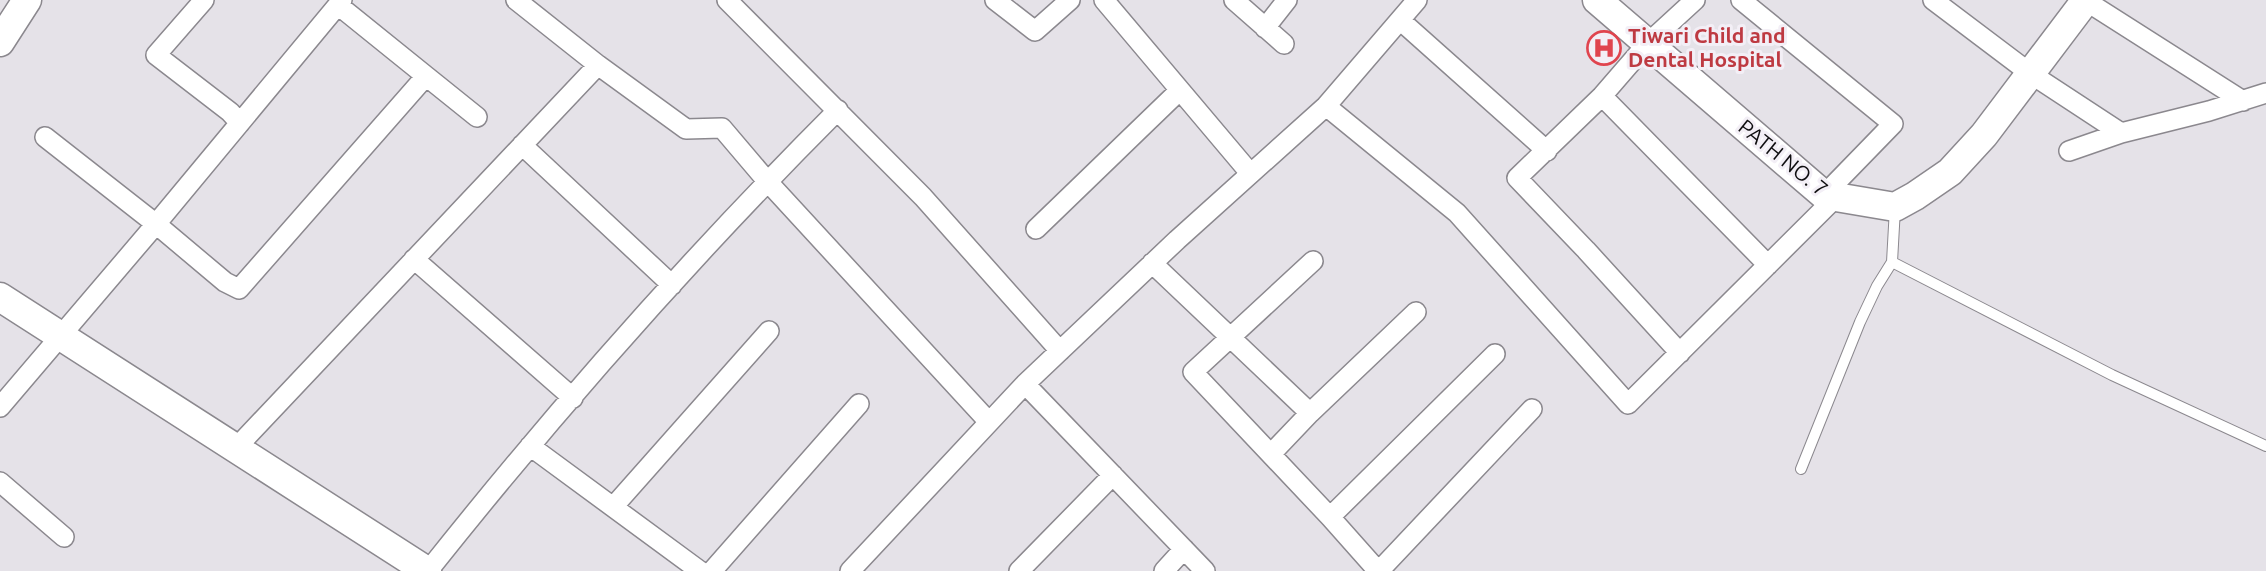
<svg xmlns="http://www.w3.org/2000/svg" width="2266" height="571" font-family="Ubuntu,sans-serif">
<rect width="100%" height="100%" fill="#e5e2e8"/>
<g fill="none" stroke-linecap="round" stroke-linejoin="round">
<g stroke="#8b888e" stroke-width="12">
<path id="lane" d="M1892 262 2112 375 2266 446
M1801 469 1860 322 1877 286 1892 262 1895 208"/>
</g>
<g stroke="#8b888e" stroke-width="22">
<path id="street" d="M204 0 156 55 230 112 240 123
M516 0 598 65 686 129 722 128 767 181 989 422
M727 0 923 197 1060 351
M995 0 1035 31 1070 0
M1104 0 1250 173
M1234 0 1284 44
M1741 0 1893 124 1824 195
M1933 0 2031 74 2121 133
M2086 1 2243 101
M1400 20 1547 151
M1265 28 1287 0
M426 76 477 117
M1602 96 1768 265
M1326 106 1457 213 1628 404 1835 198
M45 137 156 224 225 282 239 289 426 76 338 5
M522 145 672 285
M2069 151 2121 133 2209 111 2266 93
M1036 229 1179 91
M414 259 573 398
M1313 261 1193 372 1330 517 1378 571
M1152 263 1310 413
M1680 353 1586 250 1517 178 1602 96 1647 44 1695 0
M1025 384 1205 571
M0 407 156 224 342 0
M530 446 700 571
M236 448 598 65
M1271 454 1310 413 1416 312
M0 482 64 537
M613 507 769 331
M1330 517 1495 354
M428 571C556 410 693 255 838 110
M712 571 859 404
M850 571 1025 384 1177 240 1326 106 1417 0
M1019 571 1113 475
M1164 571 1184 549
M1379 571 1532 409"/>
</g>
<g stroke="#8b888e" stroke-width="31">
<path id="secondary" d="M1597 0 1824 195 1895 207 1915 196 1950 172 1984 135 2086 0
M0 42 27 0
M0 297 427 571"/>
</g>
<use href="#lane" stroke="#fff" stroke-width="10"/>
<use href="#street" stroke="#fff" stroke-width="19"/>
<use href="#secondary" stroke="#fff" stroke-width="28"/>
</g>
<defs>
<g id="hospital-ring" transform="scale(1.75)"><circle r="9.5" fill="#f3eff6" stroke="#e0444e" stroke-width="1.5"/><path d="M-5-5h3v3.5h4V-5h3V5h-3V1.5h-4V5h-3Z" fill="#e0444e"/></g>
</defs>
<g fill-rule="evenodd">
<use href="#hospital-ring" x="1604" y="48"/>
</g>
<g text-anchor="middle" stroke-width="6" stroke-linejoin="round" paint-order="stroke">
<g font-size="21" font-weight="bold" fill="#be3a42" stroke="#f3eff6" text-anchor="start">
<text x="1628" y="43">Tiwari Child and<tspan x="1628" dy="24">Dental Hospital</tspan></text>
</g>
<g font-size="21" fill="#0f0e10" stroke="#f3eff6">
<text transform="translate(1783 158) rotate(39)" y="7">PATH NO. 7</text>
</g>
</g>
</svg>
